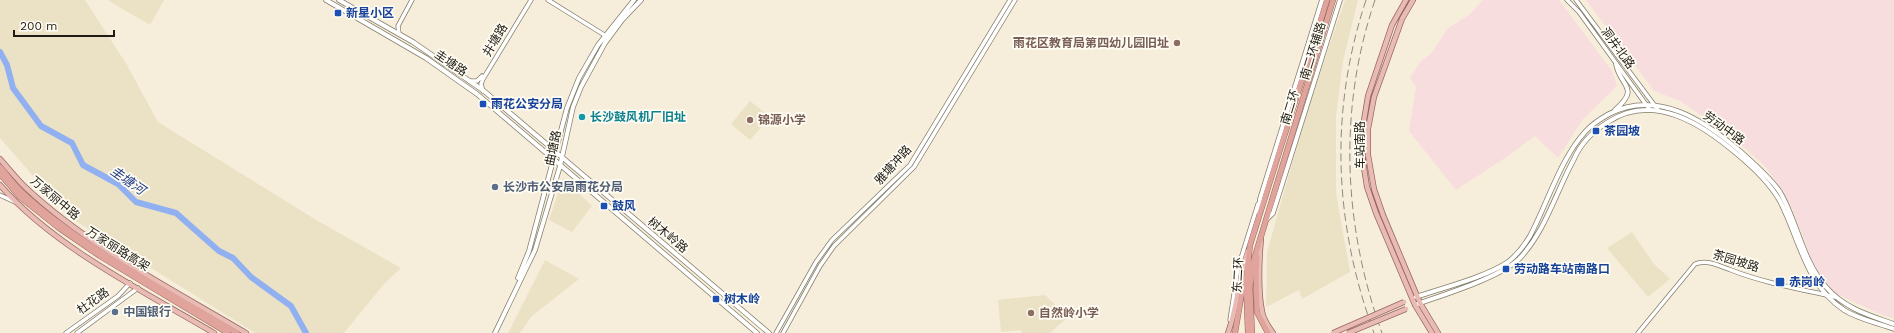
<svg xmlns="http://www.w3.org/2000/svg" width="1894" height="333" font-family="'Work Sans','Noto Sans SC',sans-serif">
<rect width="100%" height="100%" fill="#f6eeda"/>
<path fill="#ebe2c6" d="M0 0H85L127 65 158 122 318 221 401 268 384 284 344 333H255L68 216 0 138Z
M107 0H164L150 25Z
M1345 0H1358L1343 61 1336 116V193L1350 272 1302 299 1299 290 1266 307 1267 252 1308 108Z
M750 101 770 117 750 140 731 124Z
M563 178 592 206 572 232 549 220Z
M1632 232 1654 264 1670 279 1648 297 1607 248Z
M545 260 579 279 532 316 520 333H508Z
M1045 295 1059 308 1066 319 1050 333H1022L1021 330 1001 332 998 300Z"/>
<path fill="#f8ddde" d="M1483 0H1559L1612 71 1617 86 1583 119 1558 158 1535 136 1505 158 1456 190 1409 131 1416 87 1410 78 1421 61 1431 54 1448 28 1469 15Z
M1586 0H1894V318L1885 316 1836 294 1825 284 1811 259 1793 211 1782 190 1764 165 1726 132 1680 101 1654 91Z"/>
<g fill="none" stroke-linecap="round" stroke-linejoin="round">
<path stroke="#91b0f1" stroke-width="6" d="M0 52 7 65 13 88 41 126 72 143 83 165 118 184 136 202 176 213 219 251 233 258 251 277 291 306 306 333"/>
<g stroke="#847e6b" stroke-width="5">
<path id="tertiary" d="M548 0 606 36
M1567 0 1579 12 1650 110
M1576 0 1658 110
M399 34 398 26 412 0
M470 81H477L482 76
M483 91 481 84 483 79 531 0
M0 195 15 202
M1230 320 1238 268 1258 204
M66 333 118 296 130 283
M77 333 138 288
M776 333 816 262 832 240 910 165 1010 0
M783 333 820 266 834 246 914 167 1015 0
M1638 333 1695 264C1707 259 1719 266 1731 270 1764 283 1800 289 1835 297"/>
</g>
<g stroke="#847e6b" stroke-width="5.5">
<path id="secondary" d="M326 0 426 58 477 94 757 333
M339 0 413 42 484 91 769 333
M1615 110C1641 87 1620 87 1616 64
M1259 212 1260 199 1322 0
M1266 220 1273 213 1279 194 1340 0
M518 278 529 251 567 108 579 78 598 45 634 0
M1416 297C1442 288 1486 277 1508 262 1517 255 1524 246 1530 236 1547 204 1561 158 1585 132 1592 124 1600 119 1609 114 1657 89 1704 120 1740 151 1754 164 1769 176 1780 192 1798 223 1802 260 1826 287 1844 308 1868 315 1894 324
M1415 305C1442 295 1499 278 1519 259 1545 232 1556 192 1574 159 1581 143 1593 131 1608 122 1653 92 1702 124 1737 154 1754 168 1769 182 1780 201 1800 240 1805 284 1844 310 1858 319 1878 323 1894 329
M495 333 535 250 560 166 573 107 581 87 605 43 622 20 641 0"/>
</g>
<g stroke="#98665d" stroke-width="6">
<path id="primary" d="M1406 0 1392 25 1368 96 1364 120 1362 155 1367 187 1376 213 1415 305 1432 333
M1413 0 1402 19 1374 97 1368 129V155L1374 189 1383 215 1420 303 1438 333
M0 159C8 168 16 178 24 186 87 246 172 289 246 333
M0 185C54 247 143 291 214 333
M1261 240C1259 259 1258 292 1262 311 1263 319 1268 326 1273 333
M1228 333C1238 306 1238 278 1248 251"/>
</g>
<g stroke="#98665d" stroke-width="6">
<path id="trunk" d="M0 167C8 176 15 186 24 194 84 249 168 291 237 333
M0 174 20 197 59 228 100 256 228 333
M1257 257 1256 279 1257 312 1268 333
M1235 333 1244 280
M1248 333 1246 281 1250 245 1327 0
M1252 333 1250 288 1252 266 1333 0"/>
</g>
<use href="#tertiary" stroke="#fff" stroke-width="3.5"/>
<use href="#secondary" stroke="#fff" stroke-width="4"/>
<use href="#primary" stroke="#e8bbb5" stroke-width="4.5"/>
<use href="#trunk" stroke="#e0a49c" stroke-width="5"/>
<path stroke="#8f8a7c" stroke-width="1" stroke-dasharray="8 4" stroke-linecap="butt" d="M1366 0C1329 112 1334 223 1374 333
M1375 0C1338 109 1343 225 1382 333"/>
<g stroke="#98665d" stroke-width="6" stroke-linecap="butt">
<path id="primary-bridge" d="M1333 333 1404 302
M1348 333 1406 309"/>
</g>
<use href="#primary-bridge" stroke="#e8bbb5" stroke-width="4.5"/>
</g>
<g fill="#1a4fb4" stroke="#fffcf4" stroke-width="1.5">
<rect x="334" y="9" width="8" height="8" rx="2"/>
<rect x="479" y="100" width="8" height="8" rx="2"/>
<rect x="1592" y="127" width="8" height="8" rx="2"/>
<rect x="600" y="202" width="8" height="8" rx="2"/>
<rect x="1502" y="265" width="8" height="8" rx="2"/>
<rect x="1775" y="277" width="10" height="10" rx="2"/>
<rect x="712" y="295" width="8" height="8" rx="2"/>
</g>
<g fill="#8d6e63" stroke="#fffcf4" stroke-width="1.5">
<circle cx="1177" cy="43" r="4"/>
<circle cx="750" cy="120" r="4"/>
<circle cx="1031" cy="313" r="4"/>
</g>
<circle fill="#0f9aa8" stroke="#fffcf4" stroke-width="1.5" cx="582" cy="117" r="4"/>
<g fill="#5c6f8a" stroke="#fffcf4" stroke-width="1.5">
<circle cx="495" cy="187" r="4"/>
<circle cx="115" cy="312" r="4"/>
</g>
<g text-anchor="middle" stroke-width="3.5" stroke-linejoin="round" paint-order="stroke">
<g font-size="12" font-weight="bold" fill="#164399" stroke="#fffcf4" text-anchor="start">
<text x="346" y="17">新星小区</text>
<text x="491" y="108">雨花公安分局</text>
<text x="1604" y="135">茶园坡</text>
<text x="612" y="210">鼓风</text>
<text x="1514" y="273">劳动路车站南路口</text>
<text x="1789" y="286">赤岗岭</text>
<text x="724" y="303">树木岭</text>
</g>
<g font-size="12" fill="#1e1c14" stroke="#fffcf4">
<text transform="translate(495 40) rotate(-59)" y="4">井塘路</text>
<text transform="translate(1618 48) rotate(54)" y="4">洞井北路</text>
<text transform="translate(1313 51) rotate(-73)" y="4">南二环辅路</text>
<text transform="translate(451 63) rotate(34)" y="4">圭塘路</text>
<text transform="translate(1290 107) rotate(-73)" y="4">南二环</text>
<text transform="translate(1724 128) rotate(36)" y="4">劳动中路</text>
<text transform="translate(1360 145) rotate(-90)" y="4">车站南路</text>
<text transform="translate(553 148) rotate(-78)" y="4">曲塘路</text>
<text transform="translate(893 165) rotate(-48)" y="4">雅塘冲路</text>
<text transform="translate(55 198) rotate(40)" y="4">万家丽中路</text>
<text transform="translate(668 235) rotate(40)" y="4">树木岭路</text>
<text transform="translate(118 249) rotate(32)" y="4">万家丽路高架</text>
<text transform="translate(1736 261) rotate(17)" y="4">茶园坡路</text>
<text transform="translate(1238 275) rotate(-87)" y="4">东二环</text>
<text transform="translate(93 301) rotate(-36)" y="4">杜花路</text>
</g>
<g font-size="12" font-weight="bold" fill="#785e54" stroke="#fffcf4" text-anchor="start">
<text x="1169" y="47" text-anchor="end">雨花区教育局第四幼儿园旧址</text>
<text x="758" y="124">锦源小学</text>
<text x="1039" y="317">自然岭小学</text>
</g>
<g font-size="12" font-weight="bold" fill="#0d838f" stroke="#fffcf4" text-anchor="start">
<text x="590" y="121">长沙鼓风机厂旧址</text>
</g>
<g font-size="12" font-weight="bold" fill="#4e5e75" stroke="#fffcf4" text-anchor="start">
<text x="503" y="191">长沙市公安局雨花分局</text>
<text x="123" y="316">中国银行</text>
</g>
<g font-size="13" font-style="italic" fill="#203d88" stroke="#fffcf4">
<text transform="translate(128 180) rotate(35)" y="5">圭塘河</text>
</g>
</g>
<path d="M14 30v6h100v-6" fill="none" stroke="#1e1c14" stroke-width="2"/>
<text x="20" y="30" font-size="12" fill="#1e1c14" stroke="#fffcf4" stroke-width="3" paint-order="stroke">200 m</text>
</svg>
